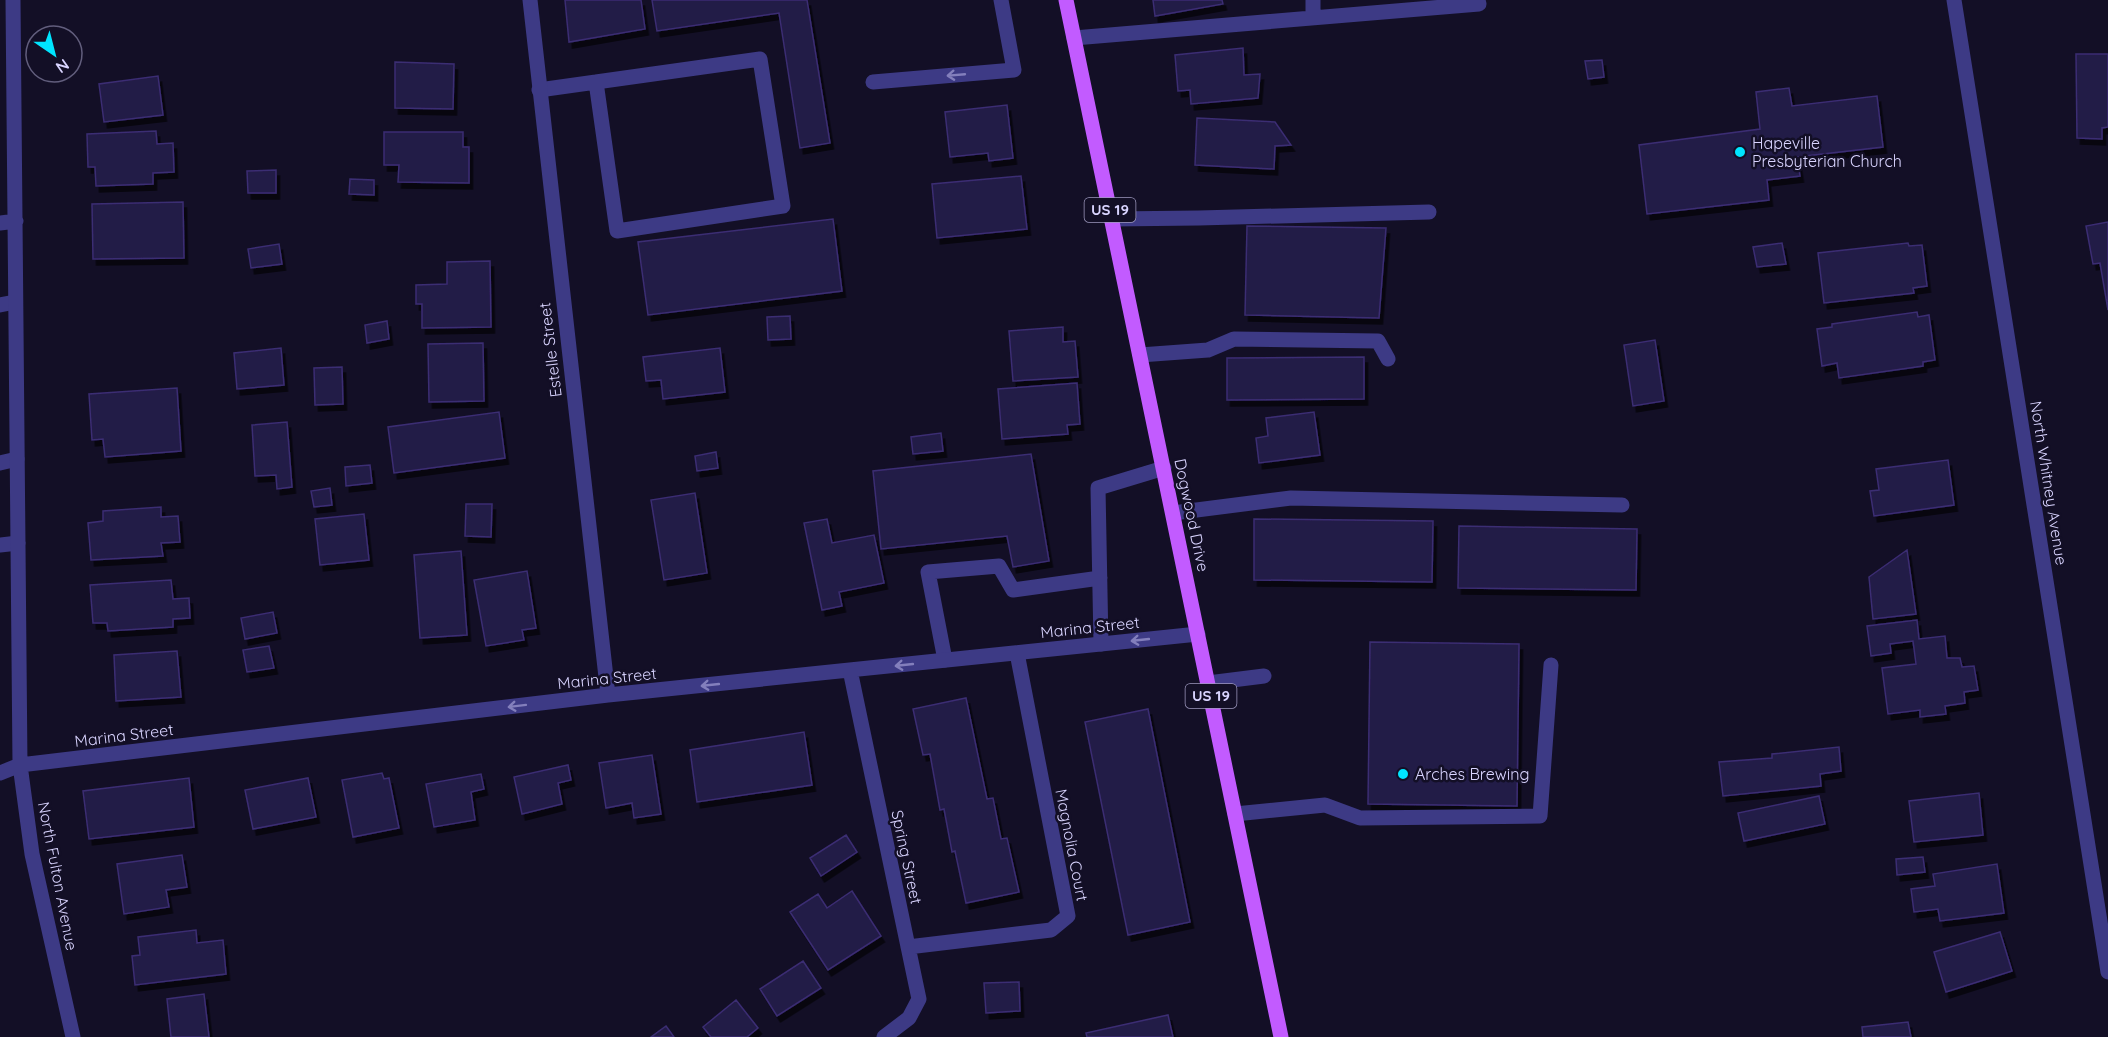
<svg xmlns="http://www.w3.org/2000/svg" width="2108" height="1037" font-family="Quicksand,sans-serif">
<defs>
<filter id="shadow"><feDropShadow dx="3.5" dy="6" stdDeviation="0" flood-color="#0009"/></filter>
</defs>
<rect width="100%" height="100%" fill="#130f26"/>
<path fill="#241b47" stroke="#3b2d73" stroke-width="1.5" filter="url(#shadow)" d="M565 0H641L645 29 569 42Z
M652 0H807L830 143 800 148 779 13 657 31Z
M1153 0H1222L1223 4 1155 16Z
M1243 48 1244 75 1260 74 1258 98 1191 104 1190 90 1178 91 1175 55Z
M2076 54H2108V127L2102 128V139L2077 138Z
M1602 60 1604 77 1588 79 1585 61Z
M395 62 454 64 453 109 395 108Z
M158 76 163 115 104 122 99 84Z
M1789 88 1792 106 1877 96 1883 147 1797 157 1800 176 1767 180 1769 200 1647 214 1639 145 1760 129 1756 92Z
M1007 105 1013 158 989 161 988 153 950 157 945 112Z
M1197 118 1275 122 1291 145 1275 146 1274 169 1195 165Z
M156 131 157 144 173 143 174 172 153 173V184L96 186 95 167H88L87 134Z
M384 132H463V147H469V183L398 182 399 165H384Z
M276 170V193H248L247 171Z
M1021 176 1027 229 937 238 932 184Z
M350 179 374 180V195L349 194Z
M183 202 184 258 93 259 92 204Z
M833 219 842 291 648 315 638 242Z
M2108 222V310L2100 263 2093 264 2086 226Z
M1247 226 1386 228 1379 318 1245 315Z
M1782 243 1786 264 1757 267 1753 247Z
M1908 243 1909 246 1922 245 1927 286 1913 288 1914 293 1824 303 1818 253Z
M279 244 282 264 251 268 248 249Z
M490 261 491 327 422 328V304H416V285L447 284V262Z
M1917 312 1918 317 1929 315 1935 360 1923 362V366L1839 378 1837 363 1822 366 1817 329 1832 327V324Z
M790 316 791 339 768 340 767 317Z
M387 321 389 339 367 343 365 325Z
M1063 327V342L1075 341 1078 377 1013 381 1009 331Z
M1655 340 1664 401 1633 406 1624 345Z
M483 343 484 401 429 402 428 344Z
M281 348 284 385 237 389 234 353Z
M720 348 725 392 663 399 661 380 646 381 643 357Z
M1364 357V399L1227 400V358Z
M342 367 343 404 315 405 314 368Z
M1077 383 1080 424 1067 425 1068 434 1002 439 998 389Z
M177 388 181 451 105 457 103 439 92 440 89 394Z
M499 412 505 458 394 473 388 427Z
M1314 412 1320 455 1259 463 1256 438 1268 436 1266 418Z
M287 422 292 487 277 489 276 475 255 476 252 425Z
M941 433 943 451 913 454 911 437Z
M716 452 718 468 697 471 695 456Z
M1031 454 1049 561 1013 567 1007 536 881 549 873 471Z
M1948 460 1954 505 1874 516 1870 491 1879 490 1876 469Z
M370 465 372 483 346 486 345 467Z
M330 488 332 505 314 507 311 491Z
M695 493 707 573 664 580 651 500Z
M466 504H492L491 537 465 536Z
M161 507V517L178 516 180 542 161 543 163 556 91 560 88 523 103 521V511Z
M364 514 369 560 320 565 315 519Z
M827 519 832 543 874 535 884 583 839 592 842 606 822 610 804 523Z
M1254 519 1433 521 1432 582 1254 580Z
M1459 526 1637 529 1636 590 1458 588Z
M1907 550 1916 614 1873 619 1869 577Z
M461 551 467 635 420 638 414 555Z
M527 571 536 628 522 630 524 640 486 646 474 580Z
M171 580 173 599 189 598 190 618 173 619V627L108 631 107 623H93L90 585Z
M273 612 277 633 245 639 241 618Z
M1917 620 1919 639 1945 636 1947 658H1960L1962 667 1974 666 1978 690 1964 692 1965 703 1945 706 1946 714 1920 717V710L1888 714 1882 668 1916 664 1913 641 1890 644 1891 653 1871 656 1867 626Z
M1370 642 1519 644 1517 806 1368 804Z
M269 646 274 668 247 672 243 650Z
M177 651 181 697 116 701 114 655Z
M966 698 987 799 993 798 1001 839 1007 838 1019 892 966 903 955 851 952 852 944 809 940 810 930 754 923 755 913 709Z
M1148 709 1190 922 1128 935 1085 722Z
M804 732 812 785 697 802 690 750Z
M1839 747 1841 771 1820 774 1821 786 1723 796 1719 762 1772 758V754Z
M652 755 661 814 634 818 632 803 606 808 599 763Z
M568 765 571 780 558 783 562 804 522 814 514 777Z
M382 773 384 779 389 778 399 828 353 837 342 780Z
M481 774 484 789 471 792 475 820 434 827 426 784Z
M189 778 194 827 89 839 83 791Z
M308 778 316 817 253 829 245 790Z
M1979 793 1983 835 1914 842 1909 801Z
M1819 796 1825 824 1744 841 1738 813Z
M846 835 857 852 821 876 810 858Z
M182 855 187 887 166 890 169 907 124 914 117 864Z
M1923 857 1925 872 1897 875 1896 859Z
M1997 864 2004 913 1940 921 1938 909 1914 912 1911 889 1935 886 1933 874Z
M852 891 881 936 828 970 790 912 818 894 827 908Z
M196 930 197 943 223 940 226 974 135 985 132 956 140 955 138 937Z
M2000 932 2012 971 1946 992 1934 952Z
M803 961 821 988 777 1016 760 989Z
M1019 982 1020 1011 986 1013 984 983Z
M204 994 209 1037H171L167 999Z
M736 1000 758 1028 747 1037H711L703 1027Z
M1168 1015 1173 1037H1087L1086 1033Z
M1908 1022 1911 1037H1863L1862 1027Z
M666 1026 674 1037H651Z"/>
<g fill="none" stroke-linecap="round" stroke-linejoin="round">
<path stroke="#3d3a85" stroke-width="15" d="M1313 0V18
M1074 38 1479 4 1478 0
M873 82 1014 70 1001 0
M539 90 596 82 760 59 783 206 617 231 596 82
M1112 219 1199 218 1429 212
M0 305 15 302
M1140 355 1208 350 1234 339 1378 341 1388 359
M0 463 17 459
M1173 513 1291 498 1622 505
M0 545 18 543
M1101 644 1098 488 1164 468
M945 660 928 572 999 566 1013 590 1100 578
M1208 683 1264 676
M1235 814 1325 805 1360 818 1540 816 1551 665"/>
<path stroke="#3d3a85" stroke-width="15" d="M13 0 20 765 32 854 73 1037
M530 0 608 695
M1954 0 2108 972
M0 223 16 221
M850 670 919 999 909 1018 884 1037
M0 773 20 765 608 695 1198 634
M908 947 1051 930 1068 916 1017 653"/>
<path stroke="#c25bff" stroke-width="15" d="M1066 0 1281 1037"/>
</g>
<defs><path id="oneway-shaft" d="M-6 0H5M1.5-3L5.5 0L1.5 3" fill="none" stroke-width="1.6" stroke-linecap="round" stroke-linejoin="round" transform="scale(1.5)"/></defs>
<g stroke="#837fbc">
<use href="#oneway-shaft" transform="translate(956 75) rotate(175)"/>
<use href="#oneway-shaft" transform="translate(1140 640) rotate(174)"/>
<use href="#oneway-shaft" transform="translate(904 665) rotate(174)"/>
<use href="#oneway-shaft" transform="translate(710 685) rotate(174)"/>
<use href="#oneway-shaft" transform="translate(517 706) rotate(173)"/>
</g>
<g fill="#00e5ff" stroke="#130f26" stroke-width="2">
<circle cx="1740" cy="152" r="6"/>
<circle cx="1403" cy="774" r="6"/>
</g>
<g text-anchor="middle" stroke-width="5" stroke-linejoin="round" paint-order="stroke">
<g fill="#130f26" stroke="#9e99be" stroke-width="1.5">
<rect x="1084.5" y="198" width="51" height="24" rx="4.5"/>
<rect x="1185.5" y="684" width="51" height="24" rx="4.5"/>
</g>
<g font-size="15" font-weight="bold" fill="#d9d4ff">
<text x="1110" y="215">US 19</text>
<text x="1211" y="701">US 19</text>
</g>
<g font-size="16" fill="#d9d4ff" stroke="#130f26" text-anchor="start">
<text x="1752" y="149">Hapeville<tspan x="1752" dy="18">Presbyterian Church</tspan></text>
<text x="1415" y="780">Arches Brewing</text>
</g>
<g font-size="16" fill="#d9d4ff" stroke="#130f26">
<text transform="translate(550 350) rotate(-97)" y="6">Estelle Street</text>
<text transform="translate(2049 483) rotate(81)" y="6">North Whitney Avenue</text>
<text transform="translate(1192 515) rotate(78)" y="6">Dogwood Drive</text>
<text transform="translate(1090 627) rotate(-6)" y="6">Marina Street</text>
<text transform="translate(607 678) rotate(-6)" y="6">Marina Street</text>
<text transform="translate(124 735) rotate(-7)" y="6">Marina Street</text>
<text transform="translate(1072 845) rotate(79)" y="6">Magnolia Court</text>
<text transform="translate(907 857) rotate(78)" y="6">Spring Street</text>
<text transform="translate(58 876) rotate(79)" y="6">North Fulton Avenue</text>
</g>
</g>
<g transform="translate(54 54) rotate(145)"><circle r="28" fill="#130f26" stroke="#625e7d" stroke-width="1.5"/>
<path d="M0-4.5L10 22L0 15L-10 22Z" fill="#00e5ff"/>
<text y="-9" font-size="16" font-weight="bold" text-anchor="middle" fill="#d9d4ff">N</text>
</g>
</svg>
